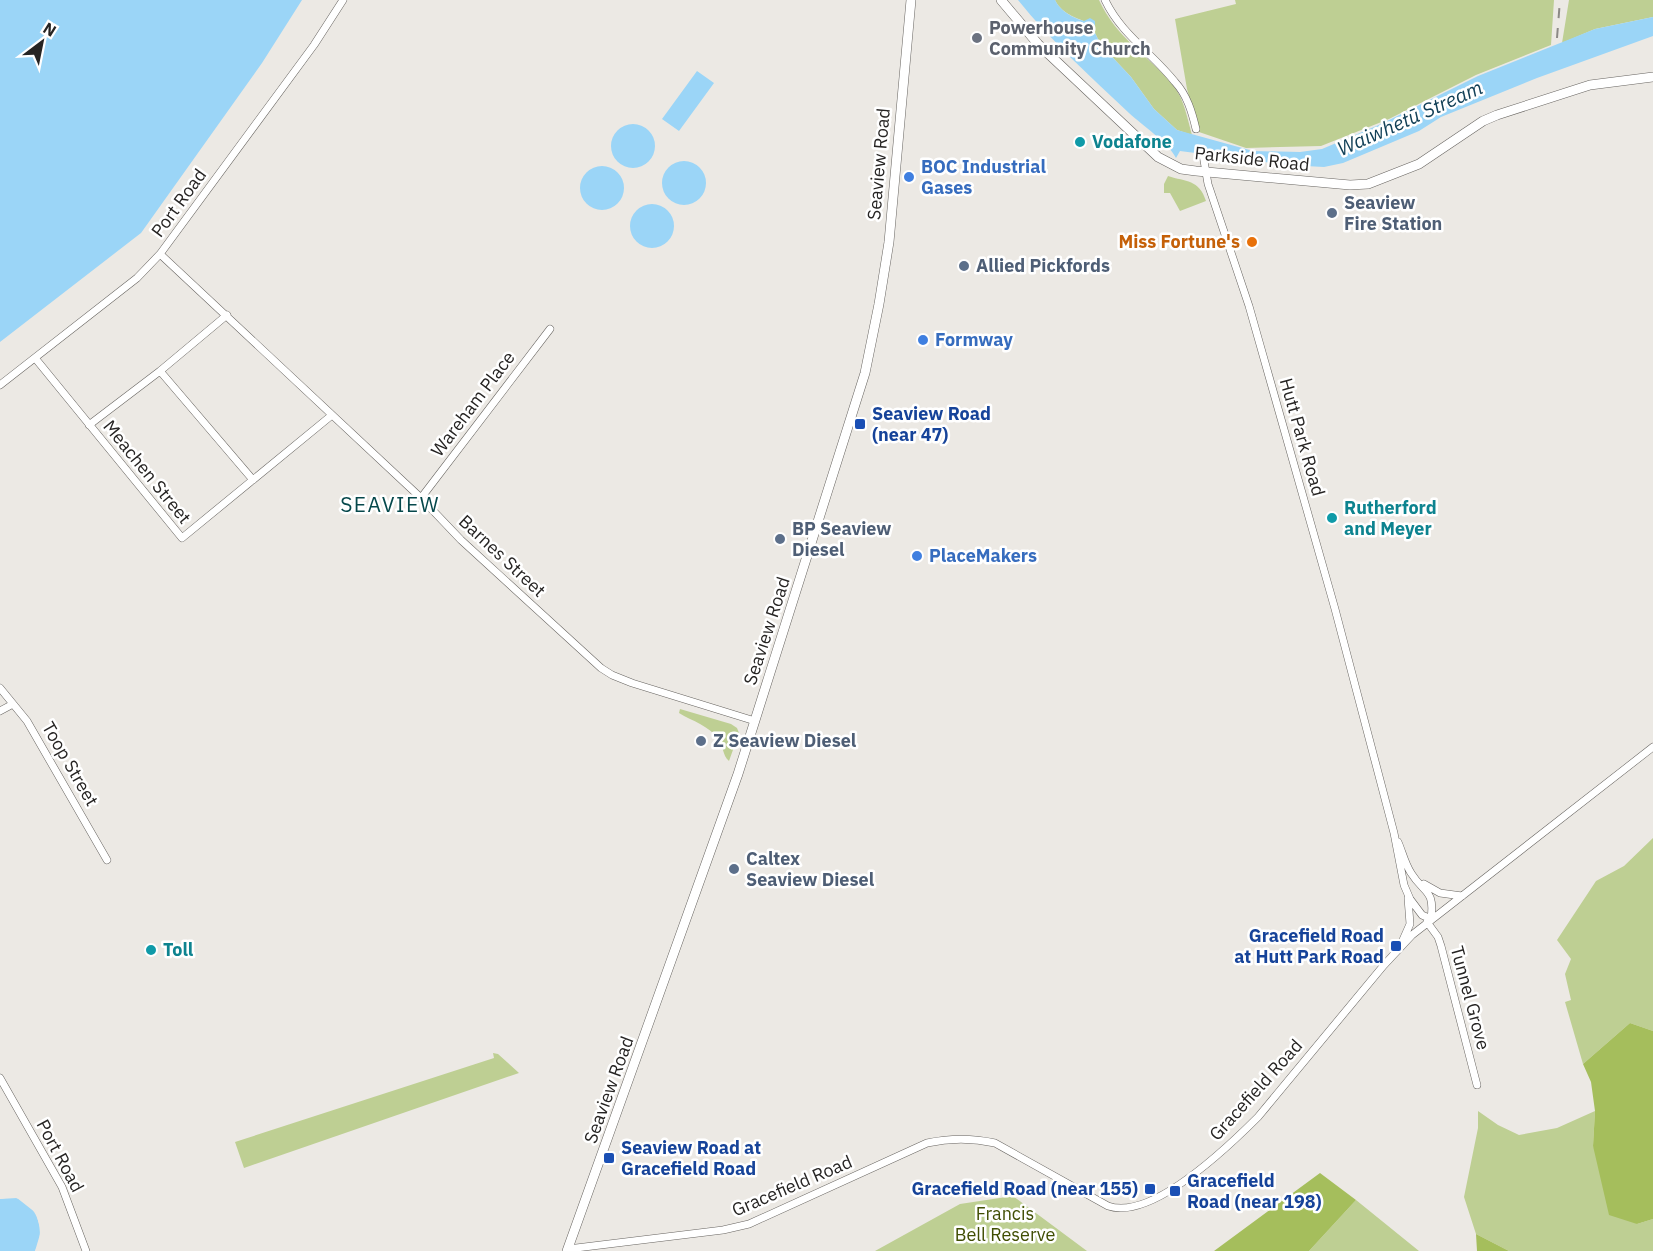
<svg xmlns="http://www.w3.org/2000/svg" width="1653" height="1251" font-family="'IBM Plex Sans',sans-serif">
<rect width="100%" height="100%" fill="#ece9e4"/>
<path fill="#becf93" d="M1055 0H1099C1117 39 1146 53 1172 84 1184 98 1187 117 1192 135L1177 130 1154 109 1131 77 1101 45 1095 33 1094 25C1080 19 1062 15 1055 0Z
M1235 0H1554L1551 45 1476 75 1389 119 1321 146 1246 148 1199 132 1187 89 1175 19 1236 4Z
M1569 0H1653V17L1595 29 1562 43Z
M1168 176C1186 182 1199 179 1206 201L1180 211 1170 193H1164V184Z
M680 709 731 724 737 728 739 733 729 761C722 755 724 747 719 740 710 726 692 721 679 713Z
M1653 838V1031L1630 1023 1583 1064 1565 1002 1571 1000 1565 974 1571 959 1557 940 1596 881 1624 866Z
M493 1053 498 1054 519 1073 244 1168 235 1142 494 1058Z
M1478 1111 1498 1125 1519 1135 1557 1128 1595 1111 1593 1146 1637 1224 1653 1219V1251H1509L1476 1234 1464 1197 1478 1128Z
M1013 1196 1087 1251H875L960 1204Z
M1356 1200 1419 1251H1309Z"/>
<path fill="#a5be5c" d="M1630 1023 1653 1031V1219L1637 1224 1609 1215 1593 1146 1595 1111 1591 1082 1583 1064Z
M1320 1173 1356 1200 1309 1251H1214Z
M1476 1234 1509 1251H1477Z"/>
<path fill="#9bd5f7" d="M0 0H302L262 63 141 233 0 342Z
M1018 0H1055C1060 11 1073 18 1084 21L1090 18 1095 21V33L1101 45 1131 77 1154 109 1177 130 1253 151 1300 152 1322 149 1381 124 1478 76 1595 29 1653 17V36L1537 78 1441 117 1419 131 1343 163 1324 167 1287 165 1180 151 1176 158C1168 142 1143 126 1129 113 1091 77 1051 41 1018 0Z
M697 71 714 83 679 131 662 119Z
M611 146a22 22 0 1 1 44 0a22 22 0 1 1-44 0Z
M662 183a22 22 0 1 1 44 0a22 22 0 1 1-44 0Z
M580 188a22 22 0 1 1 44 0a22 22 0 1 1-44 0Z
M630 226a22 22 0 1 1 44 0a22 22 0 1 1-44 0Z
M11 1197C36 1200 47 1230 35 1251H0V1199Z"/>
<path fill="#ece9e4" d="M9 1194 23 1197 38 1211 44 1232 39 1251H35L41 1231 36 1213 17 1198 0 1199V1196Z"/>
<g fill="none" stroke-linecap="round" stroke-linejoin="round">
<g stroke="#676460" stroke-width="8">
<path id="street" d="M1105 0C1121 34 1152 53 1175 82 1187 95 1192 112 1196 129
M1203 155 1208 184 1249 306 1335 609 1394 833 1404 885 1410 899 1422 915 1431 919
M160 254 421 498 461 540 601 668 612 675 632 683 755 721
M35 358 182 538 332 415
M160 371 253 480
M0 385 137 278 160 254 314 45 343 0
M89 425 160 371 227 315
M421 498 550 329
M0 688 27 721 107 860
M0 711 13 704
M1398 842C1402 851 1405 864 1411 873 1424 894 1435 889 1431 919
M1424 884 1440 893 1462 896
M1427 922 1438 937 1441 946 1477 1085
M1402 942 1410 924 1408 898
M0 1078 62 1187 86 1251
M568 1249 723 1230 749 1224 927 1143C950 1138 972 1138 995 1143L1108 1206C1152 1221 1229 1146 1258 1117L1384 965 1412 935 1653 747"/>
</g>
<g stroke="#676460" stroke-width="10">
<path id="secondary" d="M1001 0 1038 44 1158 157 1181 169 1196 171 1350 185 1368 184 1419 164 1483 121 1497 115 1590 85 1653 77
M567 1251 738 774 865 373 879 304 889 242 911 0"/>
</g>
<use href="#street" stroke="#fff" stroke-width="7"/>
<use href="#secondary" stroke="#fff" stroke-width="9"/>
<path stroke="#8c8986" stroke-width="2" stroke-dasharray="10 10" stroke-linecap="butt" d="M1557 38 1560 0"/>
</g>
<circle fill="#6b7280" stroke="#fff" stroke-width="2" cx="977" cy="38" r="6"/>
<g fill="#0f9aa8" stroke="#fff" stroke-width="2">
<circle cx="1080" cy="142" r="6"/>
<circle cx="1332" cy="518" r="6"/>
<circle cx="151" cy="950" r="6"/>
</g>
<g fill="#3f7fe0" stroke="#fff" stroke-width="2">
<circle cx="909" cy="177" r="6"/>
<circle cx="923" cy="340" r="6"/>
<circle cx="917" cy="556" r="6"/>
</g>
<g fill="#5c6f8a" stroke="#fff" stroke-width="2">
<circle cx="1332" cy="213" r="6"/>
<circle cx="964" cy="266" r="6"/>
<circle cx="780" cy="539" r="6"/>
<circle cx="701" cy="741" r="6"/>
<circle cx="734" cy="869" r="6"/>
</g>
<circle fill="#e8710a" stroke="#fff" stroke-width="2" cx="1252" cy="242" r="6"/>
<g fill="#1a4fb4" stroke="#fff" stroke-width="2">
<rect x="854" y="418" width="12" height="12" rx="3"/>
<rect x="1390" y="940" width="12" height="12" rx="3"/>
<rect x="603" y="1152" width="12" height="12" rx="3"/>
<rect x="1144" y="1183" width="12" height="12" rx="3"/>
<rect x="1169" y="1185" width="12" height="12" rx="3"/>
</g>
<g text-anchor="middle" stroke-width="5" stroke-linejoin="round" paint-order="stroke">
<g font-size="18" font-weight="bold" fill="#5b616d" stroke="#fff" text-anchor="start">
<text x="989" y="34">Powerhouse<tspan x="989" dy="21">Community Church</tspan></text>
</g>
<g font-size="18" font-weight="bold" fill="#0d838f" stroke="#fff" text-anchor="start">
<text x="1092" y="148">Vodafone</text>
<text x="1344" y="514">Rutherford<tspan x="1344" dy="21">and Meyer</tspan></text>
<text x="163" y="956">Toll</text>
</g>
<g font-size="18" fill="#262423" stroke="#fff">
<text transform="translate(1252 159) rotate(6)" y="6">Parkside Road</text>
<text transform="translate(879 164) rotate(-85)" y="6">Seaview Road</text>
<text transform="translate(179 203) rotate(-54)" y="6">Port Road</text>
<text transform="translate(473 404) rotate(-53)" y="6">Wareham Place</text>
<text transform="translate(1302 437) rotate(74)" y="6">Hutt Park Road</text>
<text transform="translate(147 472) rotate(51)" y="6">Meachen Street</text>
<text transform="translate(502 556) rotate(43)" y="6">Barnes Street</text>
<text transform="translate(767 631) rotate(-72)" y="6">Seaview Road</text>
<text transform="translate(70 764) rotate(60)" y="6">Toop Street</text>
<text transform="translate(1470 998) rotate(75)" y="6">Tunnel Grove</text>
<text transform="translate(609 1090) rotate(-70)" y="6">Seaview Road</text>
<text transform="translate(1256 1090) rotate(-48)" y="6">Gracefield Road</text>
<text transform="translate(60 1156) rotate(62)" y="6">Port Road</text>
<text transform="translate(792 1186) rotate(-23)" y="6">Gracefield Road</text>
</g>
<g font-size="18" font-weight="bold" fill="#366cbe" stroke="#fff" text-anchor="start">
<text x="921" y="173">BOC Industrial<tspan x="921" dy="21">Gases</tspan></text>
<text x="935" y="346">Formway</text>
<text x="929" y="562">PlaceMakers</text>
</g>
<g font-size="18" font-weight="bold" fill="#4e5e75" stroke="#fff" text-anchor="start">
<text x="1344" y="209">Seaview<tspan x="1344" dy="21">Fire Station</tspan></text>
<text x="976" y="272">Allied Pickfords</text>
<text x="792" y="535">BP Seaview<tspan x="792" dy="21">Diesel</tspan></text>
<text x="713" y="747">Z Seaview Diesel</text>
<text x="746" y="865">Caltex<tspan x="746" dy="21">Seaview Diesel</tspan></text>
</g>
<g font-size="18" font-weight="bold" fill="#c56008" stroke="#fff" text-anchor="end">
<text x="1240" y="248">Miss Fortune's</text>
</g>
<g font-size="18" font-weight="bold" fill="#164399" stroke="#fff" text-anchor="start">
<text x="872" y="420">Seaview Road<tspan x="872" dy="21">(near 47)</tspan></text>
<text x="1384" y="942" text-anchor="end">Gracefield Road<tspan x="1384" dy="21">at Hutt Park Road</tspan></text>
<text x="621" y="1154">Seaview Road at<tspan x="621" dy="21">Gracefield Road</tspan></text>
<text x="1187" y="1187">Gracefield<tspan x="1187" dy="21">Road (near 198)</tspan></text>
<text x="1138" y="1195" text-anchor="end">Gracefield Road (near 155)</text>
</g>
<g font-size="18" fill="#404e03" stroke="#fff">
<text x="1005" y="1220">Francis<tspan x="1005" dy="21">Bell Reserve</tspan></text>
</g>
<g font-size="20" font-style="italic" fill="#124057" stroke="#fff">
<text transform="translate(1410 118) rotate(-24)" y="7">Waiwhetū Stream</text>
</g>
<g font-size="21" letter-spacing="1.5" fill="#06484b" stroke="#fff">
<text x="390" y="512">SEAVIEW</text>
</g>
</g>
<g transform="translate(42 42) rotate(32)" stroke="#ffffff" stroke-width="4.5" paint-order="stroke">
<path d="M0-4.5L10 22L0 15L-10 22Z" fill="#262423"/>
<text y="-9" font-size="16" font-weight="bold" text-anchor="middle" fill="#262423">N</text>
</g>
</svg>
